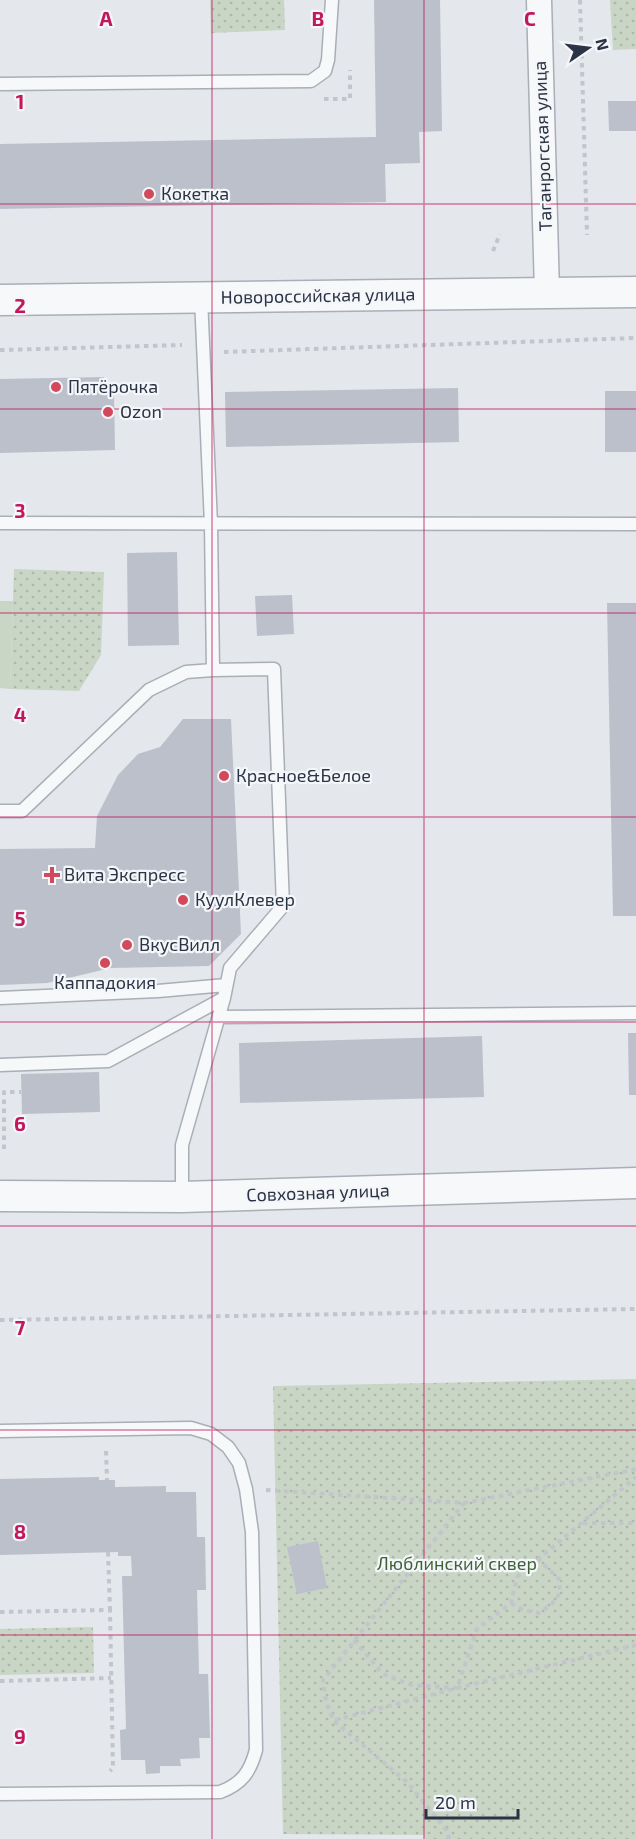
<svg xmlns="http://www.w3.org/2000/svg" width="636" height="1839" font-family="'Exo 2',sans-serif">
<defs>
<pattern id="park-dots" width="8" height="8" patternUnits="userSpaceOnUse" patternTransform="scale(1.5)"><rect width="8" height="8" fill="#c9d6c5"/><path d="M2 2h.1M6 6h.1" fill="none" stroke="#adb8ab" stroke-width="1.8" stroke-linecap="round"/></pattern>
</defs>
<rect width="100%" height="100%" fill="#e4e7ec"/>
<path fill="#c9d6c5" d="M0 601H13L10 689 0 688Z"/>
<path fill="url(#park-dots)" d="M210 0H284L285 30 211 33Z
M610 0H636V49L613 50Z
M14 569 104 572 101 655 79 691 10 689Z
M636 1379V1839H425L424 1835 283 1834 273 1386Z
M93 1627 94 1673 0 1675V1629Z"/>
<path fill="#bbc0ca" d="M374 0H440L442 131 419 132 420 163 385 164 386 202 0 209V144L376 137Z
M608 101H636V131H609Z
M104 377V394H114L115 450 0 453V379Z
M458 388 459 442 226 447 225 392Z
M605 391H636V452H605Z
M177 552 179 645 128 646 127 553Z
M292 595 294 634 257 636 255 596Z
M607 603H636V916H613Z
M183 719H231L241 934 209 966 111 968 47 983 0 985V849L95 848 97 816 118 775 138 754 160 747Z
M628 1033H636V1095H629Z
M482 1036 484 1097 240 1103 239 1043Z
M99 1072 100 1112 22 1114 21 1074Z
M99 1477V1480H115V1487L166 1486V1492H196L197 1537H205L206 1590H197L199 1674H208L210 1738H199L200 1758 180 1759 181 1766H160V1773L146 1774 145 1760H121L120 1730 126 1729 122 1576H132L131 1556H118V1552L0 1555V1479Z
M318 1541 327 1588 297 1594 287 1547Z"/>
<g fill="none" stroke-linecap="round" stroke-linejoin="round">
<g stroke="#a9aeb7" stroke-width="15">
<path id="service" d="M0 84 311 81 325 71 328 60 332 0
M0 523 636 524
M213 670 274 669 283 906 230 968 224 998
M0 811H22L149 690 186 672 213 670 211 524 201 298
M0 998 158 991 226 985
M219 1017 636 1013
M0 1065 108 1061 224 998 182 1145V1197
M0 1431 191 1428 211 1434 228 1447 239 1463 246 1489 252 1532 256 1750C250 1772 242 1784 220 1792L0 1794"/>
</g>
<g stroke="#a9aeb7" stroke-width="27">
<path id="minor" d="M539 0 547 293"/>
</g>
<g stroke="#a9aeb7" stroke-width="33">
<path id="tertiary" d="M0 300 636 292
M0 1196 182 1197 636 1183"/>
</g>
<path stroke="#c2c5cb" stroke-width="4" stroke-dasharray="4.5 4.5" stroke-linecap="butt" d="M580 0 587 235
M324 99H350V70
M493 251 500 234
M0 350 182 345
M224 352 636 338
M4 1149V1092H21
M0 1320 636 1309
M106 1451 107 1480
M266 1490 464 1503 636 1469
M583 1523H636
M108 1552 110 1610
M511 1603 523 1610 539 1613 551 1605 560 1593 559 1579 537 1558
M0 1612 110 1610 113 1768 110 1771
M354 1640 383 1674 411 1685 457 1688 477 1629 511 1603 517 1577 636 1477
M0 1681 111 1678
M335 1720 457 1688 636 1645
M449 1839 448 1832 407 1782 334 1721 326 1701 323 1680 464 1503"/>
<use href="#service" stroke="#f7f8fa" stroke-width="12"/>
<use href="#minor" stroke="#f7f8fa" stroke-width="24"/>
<use href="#tertiary" stroke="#f7f8fa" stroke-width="30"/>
</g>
<path fill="none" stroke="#c2185b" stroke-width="1.5" stroke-opacity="0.55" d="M212 0V1839M424 0V1839M0 204H636M0 409H636M0 613H636M0 817H636M0 1022H636M0 1226H636M0 1430H636M0 1635H636"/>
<g fill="#d1495b" stroke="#f4f6f9" stroke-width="2">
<circle cx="149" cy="194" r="6"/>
<circle cx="56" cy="387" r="6"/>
<circle cx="108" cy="412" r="6"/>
<circle cx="224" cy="776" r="6"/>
<path d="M49 866h6v6h6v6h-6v6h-6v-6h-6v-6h6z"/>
<circle cx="183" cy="900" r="6"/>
<circle cx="127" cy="945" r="6"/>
<circle cx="105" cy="963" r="6"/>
</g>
<g text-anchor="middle" stroke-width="4.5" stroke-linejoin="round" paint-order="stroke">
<g font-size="18" fill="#2b3445" stroke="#f4f6f9">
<text transform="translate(543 146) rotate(-92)" y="6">Таганрогская улица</text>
<text transform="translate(318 296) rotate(-1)" y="6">Новороссийская улица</text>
<text transform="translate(318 1193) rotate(-2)" y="6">Совхозная улица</text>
</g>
<g font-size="18" fill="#2b3445" stroke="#f4f6f9" text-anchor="start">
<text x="161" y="200">Кокетка</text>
<text x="68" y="393">Пятёрочка</text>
<text x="120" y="418">Ozon</text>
<text x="236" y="782">Красное&amp;Белое</text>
<text x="64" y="881">Вита Экспресс</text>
<text x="195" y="906">КуулКлевер</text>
<text x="139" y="951">ВкусВилл</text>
<text x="105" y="989" text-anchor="middle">Каппадокия</text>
</g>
<g font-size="18" fill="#3f6138" stroke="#f4f6f9">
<text x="457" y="1570">Люблинский сквер</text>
</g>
</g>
<g font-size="20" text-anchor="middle" font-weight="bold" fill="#c2185b" stroke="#f4f6f9" stroke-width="4.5" stroke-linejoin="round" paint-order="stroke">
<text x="106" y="26">A</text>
<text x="318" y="26">B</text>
<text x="530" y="26">C</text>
<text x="20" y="109">1</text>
<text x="20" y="313">2</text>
<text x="20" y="518">3</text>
<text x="20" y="722">4</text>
<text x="20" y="926">5</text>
<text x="20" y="1131">6</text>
<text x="20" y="1335">7</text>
<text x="20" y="1539">8</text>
<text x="20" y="1744">9</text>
</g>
<g transform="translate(588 48) rotate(76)" stroke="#f4f6f9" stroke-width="4.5" paint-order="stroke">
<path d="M0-4.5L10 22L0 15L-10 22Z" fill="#2b3445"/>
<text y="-9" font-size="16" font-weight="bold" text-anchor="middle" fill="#2b3445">N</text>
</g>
<path d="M426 1809v9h92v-9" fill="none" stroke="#2b3445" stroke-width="3"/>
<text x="435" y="1809" font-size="18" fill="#2b3445" stroke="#f4f6f9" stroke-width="4.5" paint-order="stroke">20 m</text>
</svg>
